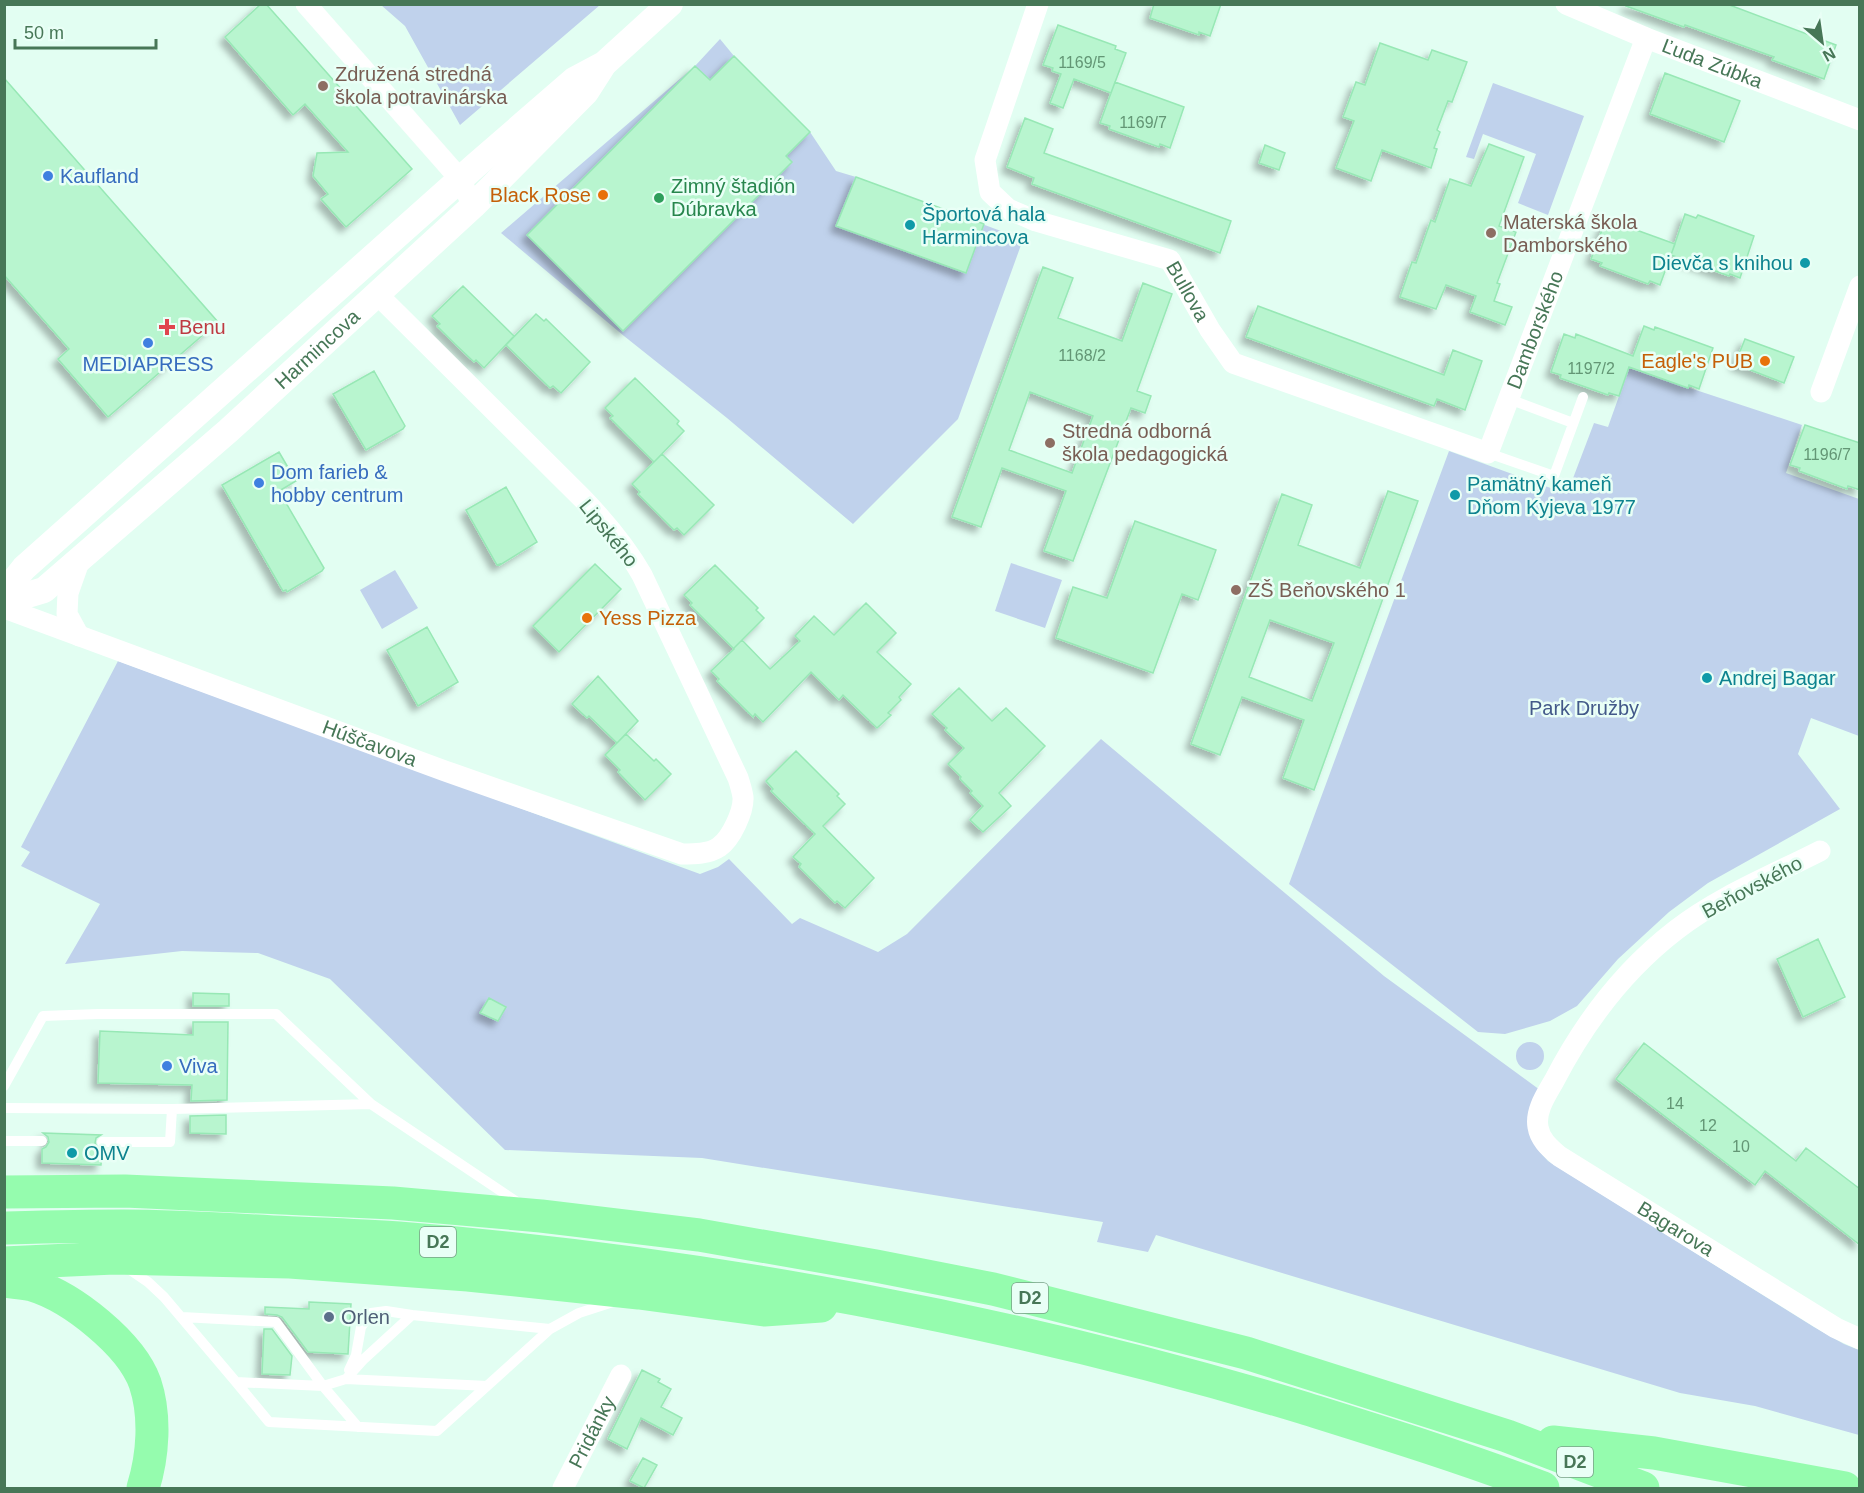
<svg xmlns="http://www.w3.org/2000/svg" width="1864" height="1493" font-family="Arial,sans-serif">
<defs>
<filter id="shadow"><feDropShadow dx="-5.5" dy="5.5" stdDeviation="3" flood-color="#0004"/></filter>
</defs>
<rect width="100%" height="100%" fill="#e2fef2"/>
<path fill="#c0d2ec" d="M381 5H600L460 125 405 26Z
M720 39 734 56 810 132 836 171 856 177 1017 237 1021 245 958 419 853 524 727 418 624 336 501 233 695 66Z
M1493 83 1584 116 1548 215 1518 203 1536 154 1483 134 1474 159 1466 157Z
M1629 368 1802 425 1786 473 1859 499V736L1811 718 1798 754 1840 809 1708 883 1669 912 1618 959 1577 1006 1550 1021 1505 1034 1478 1032 1289 884 1449 451 1567 494 1594 423 1608 427Z
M1011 563 1062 580 1045 628 995 611Z
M395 570 418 608 382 629 360 590Z
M118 661 700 874 718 867 729 859 792 924 800 918 878 952 907 934 1101 739 1384 976 1540 1090 1532 1140 1539 1151 1548 1161 1814 1327 1844 1344 1859 1350V1435L1755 1406 1680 1393 1156 1235 1148 1252 1097 1242 1103 1222 702 1158 505 1150 330 979 258 953 182 951 65 964 100 904 21 866 30 852 21 847Z
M1516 1056a14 14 0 1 1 28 0a14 14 0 1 1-28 0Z"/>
<path fill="#b8f5cf" stroke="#97e8b5" stroke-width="1.5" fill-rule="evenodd" filter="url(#shadow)" d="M261 4H266L412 169 346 227 321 199 328 194 313 176 317 153 348 152 305 104 293 115 225 37Z
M1154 4H1221L1210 36 1199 32V35L1150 18Z
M1627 4H1727L1836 45 1824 79 1772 60 1774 57 1685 25 1684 27 1626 6Z
M1058 25 1116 46 1115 49 1126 53 1111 93 1074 79 1063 108 1050 103 1061 74 1052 71 1053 68 1043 65Z
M1380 43 1428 60 1432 50 1467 62 1452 102 1448 101 1437 130 1440 132 1434 148 1437 149 1431 168 1382 150 1371 181 1336 168 1354 121 1343 117 1356 82 1365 85Z
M734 56 810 132 786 156 792 162 623 331 527 235 695 66 710 80Z
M1665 73 1740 101 1724 142 1650 114Z
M4 78 218 322 108 417 58 359 69 349 4 275Z
M1115 82 1184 107 1170 148 1160 144 1159 147 1109 129 1110 126 1100 123Z
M1025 118 1053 129 1044 153 1231 221 1220 253 1032 184 1034 178 1007 167Z
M1489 144 1524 157 1499 226 1516 232 1497 283 1500 284 1494 301 1512 307 1505 325 1470 312 1476 296 1446 285 1436 309 1400 297 1412 262 1416 263 1431 220 1435 222 1450 179 1471 186Z
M1265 145 1285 153 1279 170 1259 163Z
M856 177 984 224 966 273 836 226Z
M1685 214 1696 218 1698 215 1754 236 1740 278 1730 274 1729 276 1671 255Z
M1605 222 1616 226 1617 223 1675 244 1660 285 1650 281 1648 284 1600 266 1602 263 1591 259Z
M1043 267 1073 278 1058 318 1122 341 1143 283 1172 294 1137 391 1151 396 1145 413 1131 408 1073 561 1044 551 1066 491 1002 468 981 527 952 517ZM1030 392 1093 416 1072 473 1009 450Z
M463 286 514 336 484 368 476 360 474 362 455 344 437 326 440 324 432 316Z
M1258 306 1444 375 1453 350 1482 361 1465 410 1437 399 1434 406 1246 337Z
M536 314 544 321 546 319 590 362 561 393 553 386 550 388 506 345Z
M1644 326 1654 330 1655 327 1713 348 1699 389 1689 385 1688 388 1629 367 1619 396 1609 393 1608 395 1560 378 1561 375 1551 372 1564 334 1575 338 1576 334 1633 356Z
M1745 339 1794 357 1784 383 1735 364Z
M374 371 405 426 403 429 366 450 333 394Z
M635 378 679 421 677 424 684 431 654 462 610 418 613 416 605 408Z
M1805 425 1860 443V490L1848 486 1847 489 1799 471 1800 468 1790 465Z
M279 452 296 481 279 491 324 568 322 571 287 592 286 590 283 591 222 485Z
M662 454 714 505 684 535 677 528 674 530 638 494 640 492 632 484Z
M506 487 537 542 500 565V564L497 565 466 510Z
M1388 491 1418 501 1314 790 1283 778 1304 720 1242 697 1220 755 1191 744 1282 494 1312 505 1298 545 1360 568ZM1270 620 1334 643 1312 701 1249 677Z
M1135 521 1216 550 1198 600 1182 594 1153 673 1056 638 1073 587 1107 598Z
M595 564 621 589 559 652 533 626Z
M715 565 758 608 756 610 764 618 734 648 742 640 770 669 800 641 795 636 814 616 834 635 866 603 896 633 877 652 911 684 899 697 901 700 888 713 891 715 877 728 843 695 839 700 811 672 763 722 755 714 753 717 717 681 719 679 711 671 734 649 690 605 692 603 684 595Z
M427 627 458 682 418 706 387 650Z
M598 676 638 721 617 743 589 716 587 718 572 704Z
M959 688 992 721 1006 708 1045 746 999 793 1011 806 983 832 970 820 983 806 970 793 972 791 960 779 961 777 948 764 964 748 945 730 947 728 932 714Z
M626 734 654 761 656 759 671 774 645 800 618 772 620 770 605 755Z
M796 751 839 794 837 796 845 804 823 826 874 878 845 908 837 901 835 903 799 867 801 864 793 857 815 834 771 791 773 789 766 781Z
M1818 939 1845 997 1803 1017 1777 959Z
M193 993 229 994V1006H193Z
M489 998 506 1007 498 1021 480 1013Z
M193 1022H228L227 1100 191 1101 192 1085 98 1083 100 1031 193 1035Z
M1644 1043 1796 1161 1806 1148 1860 1189V1245L1765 1171 1755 1185 1616 1079Z
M226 1115V1134L190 1133V1116Z
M43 1133 101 1135 96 1138 95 1143 98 1148 102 1149 101 1165 42 1163V1149L46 1147 49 1142 48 1137Z
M309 1302 351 1304 348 1354 308 1352 282 1317 277 1315 265 1314V1307L309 1309Z
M264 1329H272L292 1356 290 1375 262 1374Z
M642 1370 660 1379 658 1382 671 1389 661 1407 682 1418 673 1435 641 1418 627 1449 608 1439Z
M643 1458 657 1465 644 1488 630 1481Z"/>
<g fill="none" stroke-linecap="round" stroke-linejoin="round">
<path stroke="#fff" stroke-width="10" d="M1509 399 1573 423
M1488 453 1554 476 1583 397
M4 1086 43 1016 98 1014H276L371 1104
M4 1108 172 1109 371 1104 520 1204
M4 1141H42
M102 1142H170L172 1109
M126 1267 148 1282 164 1297 236 1382 323 1386 346 1379 487 1386 550 1329 579 1313 613 1302
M182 1317 276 1322 323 1386 358 1427
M349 1370 356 1355 361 1327 371 1313 386 1311 412 1315
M346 1379 364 1359 412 1315 550 1329
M236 1382 269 1422 437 1431 487 1386"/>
<g stroke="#fff" stroke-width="21">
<path d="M306 4 460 179 473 206"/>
<path id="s1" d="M1038 4 985 160 990 192 1008 209 1036 221 1170 260 1210 330 1233 363 1488 453 1646 38"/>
<path id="s2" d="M1566 4 1646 38 1860 120"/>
<path d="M1821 392 1860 286"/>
<path id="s3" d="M4 608 445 771 682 854C694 854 709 854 719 847 731 839 744 811 743 797 742 791 740 784 738 778L642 575C626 547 606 523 583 499L377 294"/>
<path d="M79 636 67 614 68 593 80 559"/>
<path id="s4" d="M1820 851C1771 876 1720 896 1676 930 1624 970 1584 1023 1554 1081 1546 1095 1535 1111 1538 1127 1540 1140 1550 1148 1559 1156L1836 1328 1860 1339"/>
<path id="s5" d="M563 1488 621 1375"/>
</g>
<g stroke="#fff" stroke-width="26">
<path d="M4 593 24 568 475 166 574 80 604 64 670 4"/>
<path id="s6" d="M4 602 44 590 228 431 473 206 586 92 602 67"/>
</g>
<path stroke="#95fcae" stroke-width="33" d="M4 1192 125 1191 393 1203 541 1216 699 1235 876 1266 993 1289 1246 1353 1507 1436 1643 1488
M4 1228C44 1227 83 1226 123 1226 173 1226 223 1229 273 1232 315 1234 357 1235 399 1238 702 1262 1012 1320 1304 1408 1384 1433 1465 1458 1543 1488
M4 1263 114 1258 290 1262 468 1275 639 1293 764 1310 821 1306
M4 1281C13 1282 23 1283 32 1285 72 1297 131 1344 145 1383 156 1416 153 1456 143 1488
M1553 1442 1654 1453 1845 1488"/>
</g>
<g fill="#8d6e63" stroke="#e9fff6" stroke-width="2">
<circle cx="323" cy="86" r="6"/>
<circle cx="1491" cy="233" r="6"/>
<circle cx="1050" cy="443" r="6"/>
<circle cx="1236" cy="590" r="6"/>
</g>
<g fill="#3f7fe0" stroke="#e9fff6" stroke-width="2">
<circle cx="48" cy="176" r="6"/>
<circle cx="148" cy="343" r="6"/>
<circle cx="259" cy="483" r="6"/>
<circle cx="167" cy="1066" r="6"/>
</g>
<g fill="#e8710a" stroke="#e9fff6" stroke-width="2">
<circle cx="603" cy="195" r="6"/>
<circle cx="1765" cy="361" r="6"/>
<circle cx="587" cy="618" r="6"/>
</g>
<circle fill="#2e9e5b" stroke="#e9fff6" stroke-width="2" cx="659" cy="198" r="6"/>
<g fill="#0f9aa8" stroke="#e9fff6" stroke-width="2">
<circle cx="910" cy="225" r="6"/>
<circle cx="1805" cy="263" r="6"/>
<circle cx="1455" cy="495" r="6"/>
<circle cx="1707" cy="678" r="6"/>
<circle cx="72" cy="1153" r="6"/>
</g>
<path fill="#e0444e" stroke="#e9fff6" stroke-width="2" d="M164 318h6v6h6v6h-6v6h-6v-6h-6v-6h6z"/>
<circle fill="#5c6f8a" stroke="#e9fff6" stroke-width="2" cx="329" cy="1317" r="6"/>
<g text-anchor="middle" stroke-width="5" stroke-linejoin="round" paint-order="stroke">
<g font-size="16" fill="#639675">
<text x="1082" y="68">1169/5</text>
<text x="1143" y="128">1169/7</text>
<text x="1082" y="361">1168/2</text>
<text x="1591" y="374">1197/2</text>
<text x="1827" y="460">1196/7</text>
<text x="1675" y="1109">14</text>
<text x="1708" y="1131">12</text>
<text x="1741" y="1152">10</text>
</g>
<g fill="#e9fff6" stroke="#78a087" stroke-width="1.5">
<rect x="420" y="1227" width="36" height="30" rx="4.5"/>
<rect x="1012" y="1283" width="36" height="30" rx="4.5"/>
<rect x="1557" y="1447" width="36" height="30" rx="4.5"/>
</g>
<g font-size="18" font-weight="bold" fill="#477757">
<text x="438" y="1248">D2</text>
<text x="1030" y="1304">D2</text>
<text x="1575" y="1468">D2</text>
</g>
<g font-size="20" fill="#477757" stroke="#e9fff6">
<text dy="7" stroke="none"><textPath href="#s2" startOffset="158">Ľuda Zúbka</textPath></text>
<text dy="7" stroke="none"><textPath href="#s1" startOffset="428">Bullova</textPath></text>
<text dy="7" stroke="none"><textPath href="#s1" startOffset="915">Damborského</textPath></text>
<text dy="7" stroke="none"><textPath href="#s6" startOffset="406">Harmincova</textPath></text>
<text transform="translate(609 533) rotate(51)" y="7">Lipského</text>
<text dy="7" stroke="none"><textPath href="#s3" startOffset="390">Húščavova</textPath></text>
<text transform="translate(1752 887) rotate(-28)" y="7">Beňovského</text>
<text dy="7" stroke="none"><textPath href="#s4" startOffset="584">Bagarova</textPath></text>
<text dy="7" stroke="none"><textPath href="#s5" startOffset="63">Pridánky</textPath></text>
</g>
<g font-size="20" fill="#785e54" stroke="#e9fff6" text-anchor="start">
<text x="335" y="81">Združená stredná<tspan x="335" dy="23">škola potravinárska</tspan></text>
<text x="1503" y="229">Materská škola<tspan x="1503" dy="23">Damborského</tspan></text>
<text x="1062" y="438">Stredná odborná<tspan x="1062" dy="23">škola pedagogická</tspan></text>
<text x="1248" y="597">ZŠ Beňovského 1</text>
</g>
<g font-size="20" fill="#366cbe" stroke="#e9fff6" text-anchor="start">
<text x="60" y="183">Kaufland</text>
<text x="148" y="371" text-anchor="middle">MEDIAPRESS</text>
<text x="271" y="479">Dom farieb &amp;<tspan x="271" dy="23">hobby centrum</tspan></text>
<text x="179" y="1073">Viva</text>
</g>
<g font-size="20" fill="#27864d" stroke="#e9fff6" text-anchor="start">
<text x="671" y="193">Zimný štadión<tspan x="671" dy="23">Dúbravka</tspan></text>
</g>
<g font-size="20" fill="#c56008" stroke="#e9fff6" text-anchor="end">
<text x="591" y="202">Black Rose</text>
<text x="1753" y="368">Eagle's PUB</text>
<text x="599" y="625" text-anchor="start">Yess Pizza</text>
</g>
<g font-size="20" fill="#0d838f" stroke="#e9fff6" text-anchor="start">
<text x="922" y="221">Športová hala<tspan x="922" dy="23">Harmincova</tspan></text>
<text x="1793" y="270" text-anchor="end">Dievča s knihou</text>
<text x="1467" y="491">Pamätný kameň<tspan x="1467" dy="23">Dňom Kyjeva 1977</tspan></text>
<text x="1719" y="685">Andrej Bagar</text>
<text x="84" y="1160">OMV</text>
</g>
<g font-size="20" fill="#be3a42" stroke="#e9fff6" text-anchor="start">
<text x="179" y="334">Benu</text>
</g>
<g font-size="20" fill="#435989" stroke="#e9fff6">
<text x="1584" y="715">Park Družby</text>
</g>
<g font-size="20" fill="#4e5e75" stroke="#e9fff6" text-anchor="start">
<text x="341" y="1324">Orlen</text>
</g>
</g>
<rect width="1864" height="1493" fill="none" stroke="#477757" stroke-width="12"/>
<g transform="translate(1822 42) rotate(151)" stroke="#e9fff6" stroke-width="4.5" paint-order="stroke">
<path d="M0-4.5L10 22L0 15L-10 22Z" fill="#477757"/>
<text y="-9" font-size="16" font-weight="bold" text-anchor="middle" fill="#477757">N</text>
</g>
<path d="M15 39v9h141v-9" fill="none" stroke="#477757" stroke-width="3"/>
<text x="24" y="39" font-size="18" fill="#477757" stroke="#e9fff6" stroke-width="4.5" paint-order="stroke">50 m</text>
</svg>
